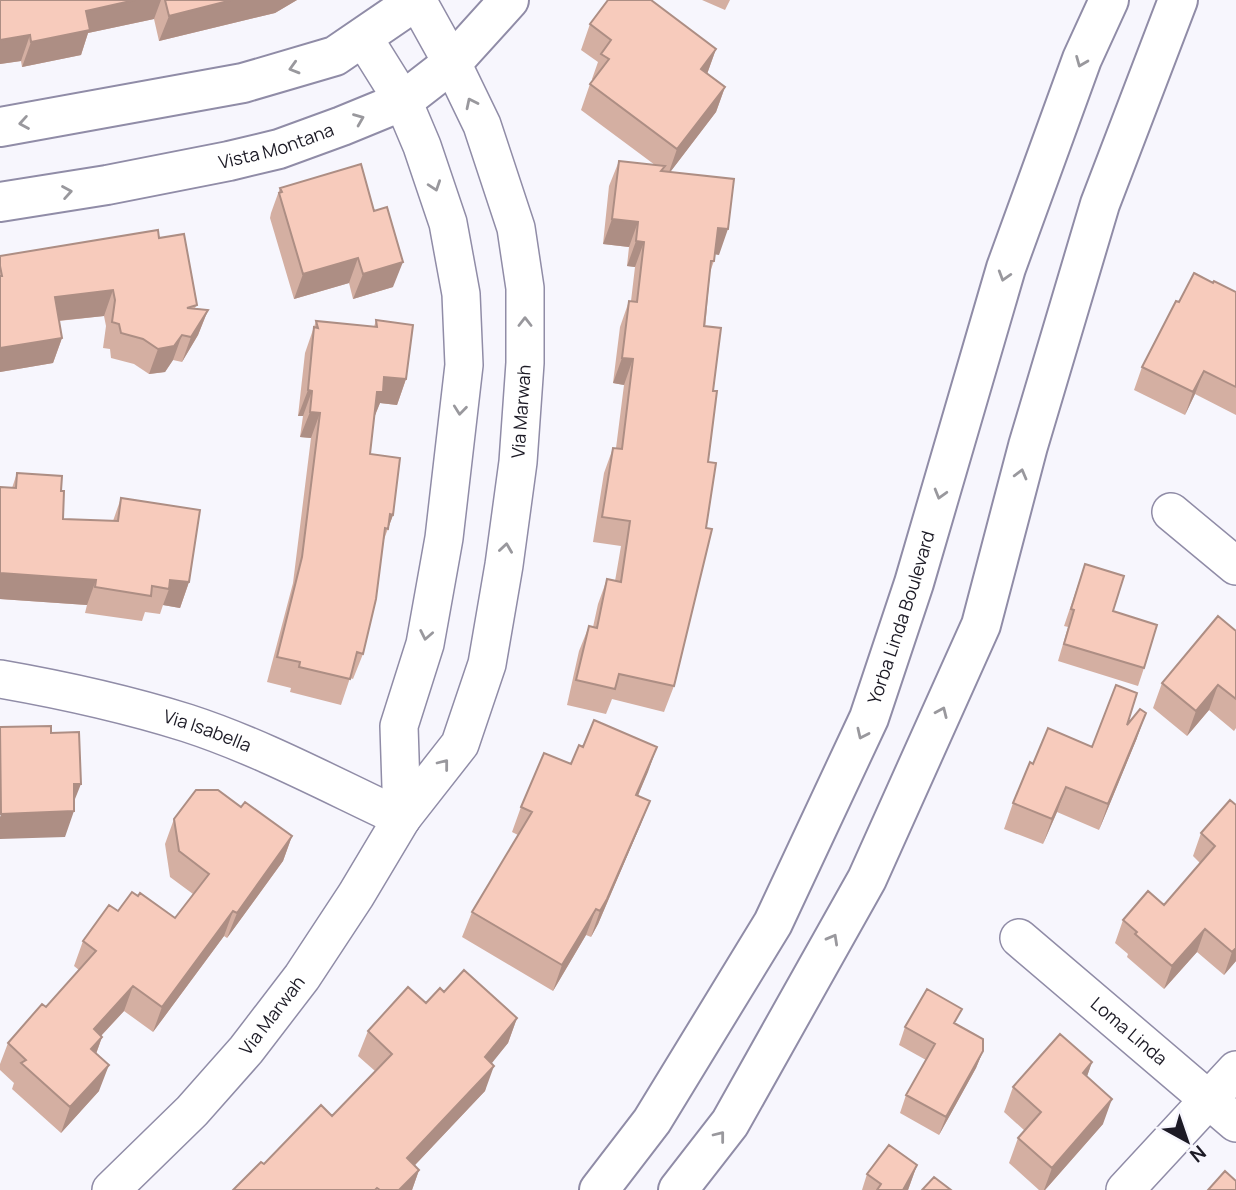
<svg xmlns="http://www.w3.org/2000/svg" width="1236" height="1190" font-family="Manrope,sans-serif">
<rect width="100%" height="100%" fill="#f7f6fd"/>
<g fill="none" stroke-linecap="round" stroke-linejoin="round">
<g stroke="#908ca7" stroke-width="40">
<g id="minor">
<path d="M363 37 403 101 422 146 448 223 461 294 464 365 444 538 425 644 399 726 402 818"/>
<path d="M1171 512 1236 566"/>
<path id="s1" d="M0 679C63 690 126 704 187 723 261 747 331 785 402 818"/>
<path id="s2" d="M1019 938 1236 1123"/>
<path id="s3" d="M111 1190 192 1111 246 1050 302 977 356 895 402 818 460 744 487 664 504 565 518 462 525 363V288L516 228 482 125 452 63 417 0"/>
<path d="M1125 1190 1236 1070"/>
</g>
</g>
<g stroke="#908ca7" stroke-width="42">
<g id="tertiary">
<path d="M0 127 243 83 335 56 417 0"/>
<path id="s4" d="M0 202 107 185 229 161 279 149 342 126 403 101 452 63 509 0"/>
</g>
</g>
<g stroke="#908ca7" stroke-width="42">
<g id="primary">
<path id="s5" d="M599 1190 652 1121 773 923 869 718 914 583 1006 268 1082 59 1109 0"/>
<path d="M678 1190 730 1123 867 879 981 625 1028 446 1100 204 1178 0"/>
</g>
</g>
<use href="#minor" stroke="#fff" stroke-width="37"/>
<use href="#tertiary" stroke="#fff" stroke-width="38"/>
<use href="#primary" stroke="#fff" stroke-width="38"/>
</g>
<path fill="#d4afa2" d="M0 0H297L275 13 159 41 154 19 88 33 81 55 22 67 21 61 0 64Z
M702 0H730L725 10Z
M590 24 716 49 707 74 725 87 716 112 670 172 719 255 715 254 714 261 710 272 674 686 664 712 612 699 606 714 567 705 579 651 589 626 593 627 598 604 607 579 615 581 621 546 593 542 604 473 613 448H616L624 385 613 383 620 327 629 301H631L635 267 627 266 629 247 603 244 609 186 619 161 655 165 581 110 590 84 593 80 592 79 598 62 581 50Z
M280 188 393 287 353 299 349 283 294 299 270 218 271 213Z
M159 238 197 305 195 308 208 310 198 335 182 362 173 360 165 372 149 374 134 364 111 358 110 349 103 348 106 326 104 316 59 321 62 338 53 363 0 372V256Z
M1213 283 1236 292V415L1195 394 1185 415 1134 390 1142 367 1179 302Z
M376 320 406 379 397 405 380 403 374 417 370 454 393 515 383 542 363 654 353 679 350 678 341 705 290 692 291 688 267 682 293 583 311 438 300 437 303 416H298L305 353 316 321 374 327Z
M17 473 61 491 63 519 113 521 121 498 189 582 180 608 163 605 160 614 145 612 142 621 85 613 87 605 0 599V487L12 488Z
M1085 564 1113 611 1144 668 1138 686 1058 661 1068 627 1064 626Z
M1236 631V728L1234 731 1209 710 1187 736 1153 708 1162 683Z
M1127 725 1137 738 1099 830 1057 812 1043 844 1004 829 1013 803 1033 764 1092 747Z
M583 747H657L638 796 650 801 640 826 598 924 591 937 586 935 553 991 462 937 472 912 518 835 512 832 521 807 571 764Z
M1236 805V961L1224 975 1197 952 1164 989 1127 957 1128 954 1115 943 1123 920 1164 905 1200 863 1193 856 1201 833Z
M241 807 292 836 283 861 227 938 224 936 153 1032 124 1011 101 1036 102 1037 96 1054 99 1091 61 1133 12 1089 14 1083 0 1070V1064L8 1043 46 1007 79 970 74 966 83 941 118 911 175 918 193 894 170 877 165 844 174 819Z
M444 992 517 1018 508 1043 491 1063 485 1091 415 1165 419 1170 412 1190H233L264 1164 332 1116 375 1071 358 1056 368 1031 426 1003Z
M956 1024 983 1051 976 1068 939 1135 900 1113 906 1095 926 1060 899 1045 905 1027Z
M1092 1062 1087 1076 1103 1124 1045 1190H1039L1009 1163 1018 1138 1025 1131 1004 1112 1013 1087Z
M917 1165 908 1190H862L867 1174Z"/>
<path fill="#ad8e84" d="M135 0H161L154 19 88 33 81 55 22 67 31 42 86 11Z
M232 0H297L275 13 159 41 169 16Z
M30 35 21 61 0 64V40Z
M716 49 707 74 701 69Z
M725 87 716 112 668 175 677 149Z
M612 219 638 222 629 247 603 244Z
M718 228 728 229 719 255 709 253Z
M636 241 644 242 635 267 627 266Z
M358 258 349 283 294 299 303 274Z
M403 262 393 287 353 299 363 274Z
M113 290 104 316 46 322 55 297Z
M208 310 198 335 182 362 191 337Z
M182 335 173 360 165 372 149 374 158 349Z
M62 338 53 363 0 372V348Z
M622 358 633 359 624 385 613 383Z
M1204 371 1195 394 1185 415 1193 392Z
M384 377 406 379 397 405 380 403 374 418 377 392Z
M308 390 312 391 303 416H298Z
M310 412 320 413 311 438 300 437Z
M390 514 393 515 384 540 388 529Z
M0 573 96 580 87 605 0 599Z
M170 580 189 582 180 608 163 605 169 589Z
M1218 685 1209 710 1187 736 1196 711Z
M1146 713 1137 738 1099 830 1108 804Z
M657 747 648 772 627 821 636 795Z
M74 784H81L71 809Z
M1066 787 1057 812 1043 844 1052 819Z
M650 801 640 826 598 924 591 937 600 911Z
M74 811 65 837 0 839V817L1 814Z
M292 836 283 861 227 938 237 913Z
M596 909 586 935 553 991 562 965Z
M233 911 224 936 153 1032 162 1007Z
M1205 929 1197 952 1164 989 1172 966Z
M1236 948V961L1224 975 1232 952Z
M133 986 124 1011 84 1054 94 1029Z
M517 1018 508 1043 476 1083 485 1057Z
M102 1037 93 1062 91 1049Z
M983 1051 976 1068 939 1135 946 1117Z
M1092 1062 1083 1088V1073Z
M109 1065 99 1091 61 1133 70 1107Z
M494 1066 485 1091 398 1183 407 1158Z
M1112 1099 1103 1124 1045 1190H1044L1052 1168Z
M917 1165 908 1190H903Z
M419 1170 412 1190H399Z"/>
<path fill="#f7cbbc" stroke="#ad8e84" stroke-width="2" d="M0 0H135L86 11 90 30 31 42 30 35 0 40Z
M165 0H232L169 16Z
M608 0H651L716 49 701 69 725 87 677 149 590 84 609 59 601 54 611 40 590 24Z
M619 161 665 166 661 171 734 179 728 229 718 228 714 261H711L704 326 721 328 713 391H717L708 462 716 463 706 528 712 529 674 686 619 674 615 689 576 680 589 626 597 628 607 579 621 582 630 521 602 517 613 448 622 449 633 359 622 358 629 301 637 302 644 242 636 241 638 222 612 219Z
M361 164 374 211 387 207 403 262 363 274 358 258 303 274 279 193 282 192 280 188Z
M158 230 159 238 184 234 197 305 187 308 208 310 191 337 182 335 174 346 158 349 143 339 121 333 119 324 112 322 115 300 113 290 55 297 62 338 0 348V276H2L0 266V256Z
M1194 273 1213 283 1214 281 1236 292V387L1204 371 1193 392 1142 367 1176 301 1179 302Z
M376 320 413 325 406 379 384 377 383 392H377L370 454 400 458 393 515 390 514 388 529 385 528 376 599 363 654 357 652 350 679 299 667 300 662 277 657 302 557 320 413 310 412 312 391 308 390 314 327 318 328 316 321 377 327Z
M17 473 62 476 61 491H64L63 519 118 521 121 498 200 510 189 582 170 580 169 589 152 586 151 596 95 587 96 580 0 573V487L16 488Z
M1085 564 1124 576 1113 611 1157 625 1144 668 1064 644 1074 610 1071 609Z
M1218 616 1236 631V699L1218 685 1196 711 1162 683Z
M1116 685 1137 693 1127 725 1140 709 1146 713 1108 804 1066 787 1052 819 1013 803 1030 762 1033 764 1048 728 1092 747Z
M594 720 657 747 636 795 650 801 607 899 600 911 596 909 562 965 472 912 532 812 521 807 544 753 571 764 579 745 583 747Z
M51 726V733L79 732 81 784H74V811L1 814 0 727Z
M196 790H218L241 807 245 802 292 836 237 913 233 911 162 1007 133 986 94 1029 102 1037 91 1049 109 1065 70 1107 21 1063 26 1060 8 1043 42 1004 46 1007 96 951 83 941 109 905 118 911 132 892 138 896 140 893 175 918 209 874 179 851 174 819Z
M1230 800 1236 805V948L1232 952 1205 929 1172 966 1135 934 1137 932 1123 920 1148 891 1164 905 1215 846 1201 833Z
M464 970 517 1018 485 1057 494 1066 407 1158 419 1170 399 1190H380L377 1188 375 1190H233L261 1162 264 1164 321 1105 332 1116 392 1054 368 1031 408 987 426 1003 440 988 444 992Z
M927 989 962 1009 954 1023 983 1039V1051L946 1117 906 1095 935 1044 905 1027Z
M1060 1034 1092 1062 1083 1073 1112 1099 1052 1168 1018 1138 1041 1112 1013 1087Z
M889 1145 917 1165 903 1190H877L881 1184 867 1174Z
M1225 1171 1236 1181V1190H1208Z
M934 1177 951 1190H922Z"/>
<defs><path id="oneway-chevron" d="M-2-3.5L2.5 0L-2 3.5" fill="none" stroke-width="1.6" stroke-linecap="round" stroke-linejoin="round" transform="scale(1.75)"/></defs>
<g stroke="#99989d">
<use href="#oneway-chevron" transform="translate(1081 62) rotate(112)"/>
<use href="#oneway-chevron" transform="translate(294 68) rotate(164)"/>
<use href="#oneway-chevron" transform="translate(471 103) rotate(-116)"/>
<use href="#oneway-chevron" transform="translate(359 119) rotate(-22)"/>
<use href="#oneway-chevron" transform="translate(24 123) rotate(170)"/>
<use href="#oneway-chevron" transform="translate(435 186) rotate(71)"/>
<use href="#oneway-chevron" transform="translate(67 192) rotate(-10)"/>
<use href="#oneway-chevron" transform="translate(1004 276) rotate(107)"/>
<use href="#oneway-chevron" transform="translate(525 322) rotate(-90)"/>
<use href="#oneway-chevron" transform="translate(460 410) rotate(96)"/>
<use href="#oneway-chevron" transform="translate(1021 474) rotate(-75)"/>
<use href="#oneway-chevron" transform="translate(940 494) rotate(106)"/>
<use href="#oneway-chevron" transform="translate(506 548) rotate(-82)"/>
<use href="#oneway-chevron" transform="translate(426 635) rotate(101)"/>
<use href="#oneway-chevron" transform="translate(942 712) rotate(-66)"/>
<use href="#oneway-chevron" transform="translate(862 734) rotate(115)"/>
<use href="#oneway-chevron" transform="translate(444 764) rotate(-52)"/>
<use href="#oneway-chevron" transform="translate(833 939) rotate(-61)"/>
<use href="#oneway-chevron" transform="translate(720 1136) rotate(-52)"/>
</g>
<g text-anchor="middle" stroke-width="6" stroke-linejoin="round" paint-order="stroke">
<g font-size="18" fill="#1c1a25" stroke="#f7f6fd">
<text dy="6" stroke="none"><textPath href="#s4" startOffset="282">Vista Montana</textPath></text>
<text dy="6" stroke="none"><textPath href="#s3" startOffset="908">Via Marwah</textPath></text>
<text dy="6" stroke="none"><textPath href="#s5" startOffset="651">Yorba Linda Boulevard</textPath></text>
<text dy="6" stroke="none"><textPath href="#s1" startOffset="214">Via Isabella</textPath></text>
<text dy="6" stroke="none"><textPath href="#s3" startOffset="238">Via Marwah</textPath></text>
<text dy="6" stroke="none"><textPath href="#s2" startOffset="144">Loma Linda</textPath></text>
</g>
</g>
<g transform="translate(1187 1141) rotate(140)" stroke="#f7f6fd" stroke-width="5" paint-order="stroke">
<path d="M0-5L12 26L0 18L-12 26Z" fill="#1c1a25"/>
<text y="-10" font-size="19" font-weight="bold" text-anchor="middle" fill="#1c1a25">N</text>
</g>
</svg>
